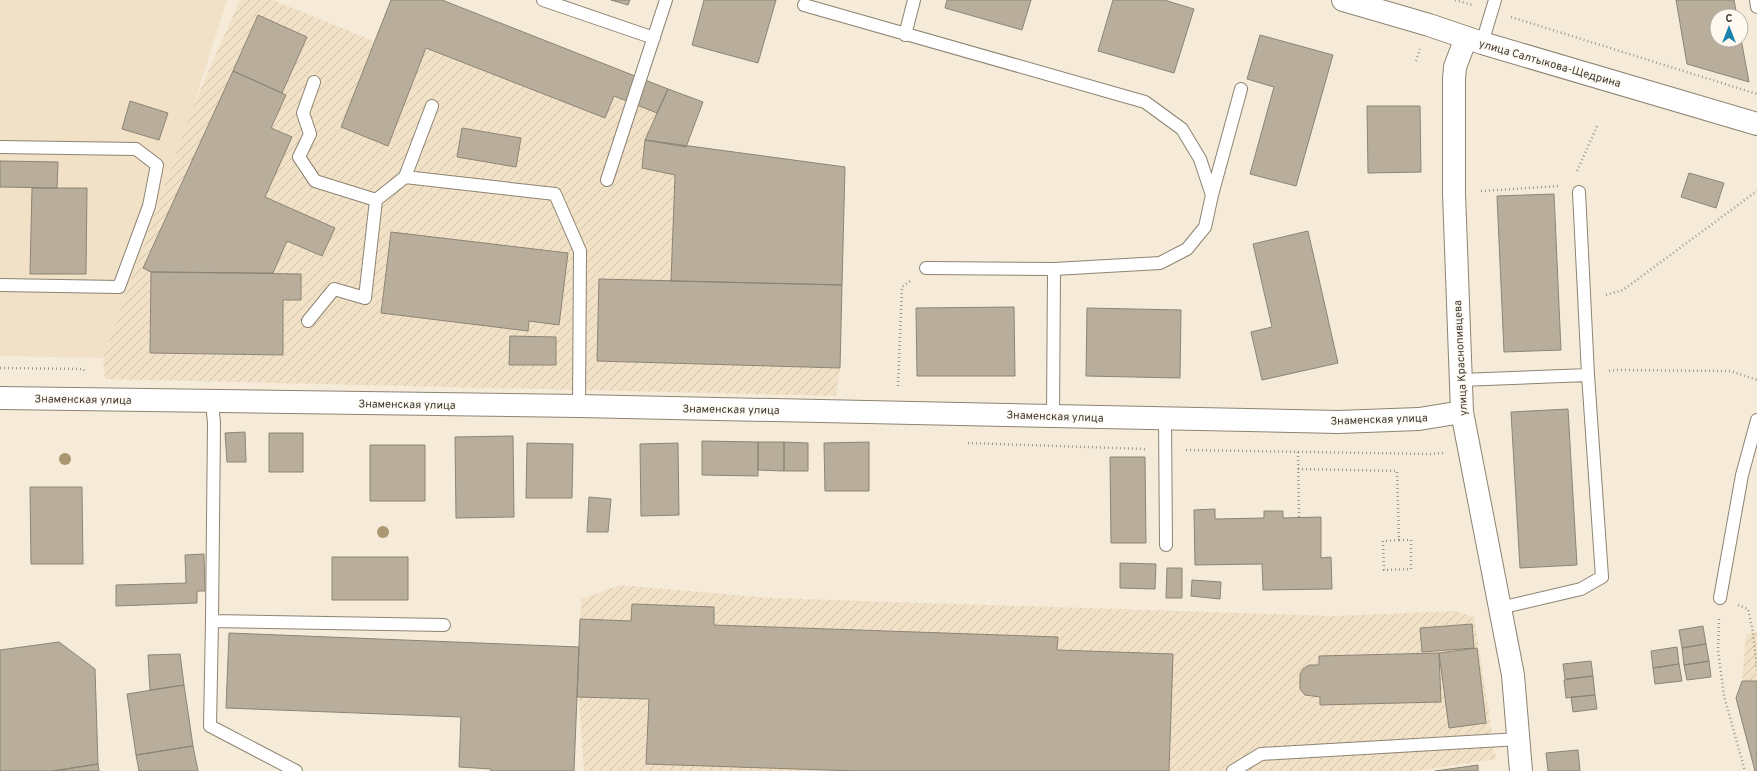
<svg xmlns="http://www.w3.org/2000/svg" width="1757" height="771" font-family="Overpass,sans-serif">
<defs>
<pattern id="industrial-furrows" width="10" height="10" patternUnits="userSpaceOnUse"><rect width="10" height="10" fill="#f1e1c7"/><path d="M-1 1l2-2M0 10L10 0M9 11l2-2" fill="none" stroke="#d0c2ab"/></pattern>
</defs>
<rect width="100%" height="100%" fill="#f6ebd8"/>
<path fill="#f1e1c7" d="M0 0H227L194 104 103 358 0 356Z"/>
<path fill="url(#industrial-furrows)" d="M240 0H273L374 41 391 0H442L703 102 687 147 845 167 840 368 836 396 105 379 103 358 194 104Z
M620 585 771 598 1333 616 1455 611 1474 617 1496 759 1416 771H584L579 701 581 599Z
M1757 632V771H1755L1736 698 1742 681 1746 634Z"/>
<path fill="#b9ae9c" stroke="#8e8473" d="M391 0H442L668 89 657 113 614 96 605 118 426 48 388 146 341 127Z
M611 0H630L628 5Z
M704 0H776L758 63 692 45Z
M947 0H1031L1022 30 945 8Z
M1113 0H1164L1194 9 1174 73 1098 51Z
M1676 0H1734L1737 16H1717V40L1741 39 1749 82 1687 64Z
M258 15 307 37 282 93 233 71Z
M1260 35 1333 55 1296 186 1250 174 1274 87 1247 79Z
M233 71 286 95 271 128 292 137 265 197 335 228 322 256 287 241 273 273 151 272 143 268Z
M668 89 703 102 686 147 645 140Z
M130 101 168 113 159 140 122 129Z
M1367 106H1420L1421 172 1368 173Z
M462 128 521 138 516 167 457 157Z
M645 140 845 167 842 285 671 281 675 175 642 168Z
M0 161 58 162 57 188 0 187Z
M1689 173 1724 183 1716 208 1681 197Z
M32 188H87L86 274H30Z
M1554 194 1561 350 1504 352 1497 196Z
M1308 231 1338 363 1262 380 1251 332 1272 327 1253 244Z
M391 232 568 253 559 325 529 321 528 331 381 313Z
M151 272 301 274V300H283V355L150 353Z
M599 279 842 285 840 368 597 361Z
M1014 307 1015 376H917L916 308Z
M1087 308 1181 310 1180 378 1086 376Z
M510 336 556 337V365H509Z
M1568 409 1577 565 1520 568 1511 412Z
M245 432 246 462H227L225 433Z
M269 433H303V472H269Z
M513 436 514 517 456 518 455 437Z
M702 441 758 442V476L702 475Z
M758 442H784V471L758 470Z
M784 442 808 443V471H784Z
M869 442V491H825L824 443Z
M527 443 573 444 572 498H526Z
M678 443 679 515 641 516 640 444Z
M370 445H425V501H370Z
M1110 457H1145L1146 543H1111Z
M30 487H82L83 564H31Z
M589 497 611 499 608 532H587Z
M1215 509V519L1264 518V511H1283V518L1321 517V558L1331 557 1332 589 1263 590 1262 564 1195 565 1194 510Z
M204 554 205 591H197V603L116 606V585L186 583 185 555Z
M332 557H408V600H332Z
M1120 563 1156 564 1155 589 1120 588Z
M1167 568H1182V598H1166Z
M1192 580 1221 582 1220 599 1191 596Z
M632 604 714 607V625L1058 637 1057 650 1173 654 1169 771H857L646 764 649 699 577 697 580 619 631 621Z
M1472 624 1474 648 1422 652 1420 628Z
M1703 626 1706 644 1682 648 1679 630Z
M229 633 579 647 574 771H491V769L459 767 461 717 226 708Z
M59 642 95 669 98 764 53 771H0V650Z
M1706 644 1709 661 1684 665 1682 648Z
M1677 647 1679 664 1653 668 1651 651Z
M1477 648 1486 723 1449 728 1439 653Z
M1439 653 1441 702 1320 705V697L1305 695 1300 689V674L1303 669 1309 665H1319V656Z
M180 654 184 685 150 690 148 655Z
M1591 661 1593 676 1565 679 1563 664Z
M1709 661 1711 677 1687 680 1684 665Z
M1679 664 1682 681 1655 684 1653 668Z
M1593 676 1595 695 1566 698 1564 680Z
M1742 681H1757V771H1755L1736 698Z
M184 685 193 746 136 755 127 694Z
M1595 695 1597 709 1573 712 1571 697Z
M193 746 198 771H139L136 755Z
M1578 750 1580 771H1548L1546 753Z
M98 764 99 771H53Z
M1478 765V771H1435Z"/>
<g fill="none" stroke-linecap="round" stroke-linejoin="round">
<g stroke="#8d8372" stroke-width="14">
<path id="service" d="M543 0 654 38
M1756 0 1757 7
M804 5 1145 102 1182 129 1200 159 1212 195 1205 227 1187 249 1160 263 1054 269 926 268
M905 35 914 0
M1482 43 1495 0
M314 82 303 113 310 134 299 157 315 181 376 200 405 177
M432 106 405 177 555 194 580 251 579 406
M0 147 136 149 157 165 149 206 119 287 0 285
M607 180 666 0
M1212 195 1241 89
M308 321 334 289 365 298 376 200
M1460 380 1588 375 1579 192
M212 402 214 423 212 621 444 625
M1053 416 1054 269
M1165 419 1166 545
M1720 598 1742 475 1757 420
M1500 608 1581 589 1602 577 1588 375
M212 621 210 726 296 771
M1233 771 1261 754 1519 739"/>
</g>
<g stroke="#8d8372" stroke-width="24">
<path id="minor" d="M1466 38 1455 67 1454 79V193L1462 412 1513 675 1521 771
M0 398 579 406 1338 422 1419 419 1462 412"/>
</g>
<g stroke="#8d8372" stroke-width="24">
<path id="secondary" d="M1343 0 1429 25 1482 43 1757 124"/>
</g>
<path stroke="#9f978a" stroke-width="2.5" stroke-dasharray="1 3" stroke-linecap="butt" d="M1455 0 1472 5
M1511 17 1757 94
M1416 61 1420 49
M1577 171 1598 124
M1481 191 1559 186
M1606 295 1623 290 1757 191
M0 368 83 369 86 373
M1609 371 1617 370 1731 371 1757 380
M898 386 902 287 910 281
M968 443 1145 449
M1186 450 1430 454 1443 453
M1298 452 1299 518
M1298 469 1397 471 1399 540
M1399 540H1411V569L1384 570 1383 541Z
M1738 605 1748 609 1753 632 1757 670
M1719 619 1718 650 1724 696 1745 771"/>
<use href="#service" stroke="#fff" stroke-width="12"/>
<use href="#minor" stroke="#fff" stroke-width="22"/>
<use href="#secondary" stroke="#fff" stroke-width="22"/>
</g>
<g fill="#ab9670">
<circle cx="65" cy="459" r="6"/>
<circle cx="383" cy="532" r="6"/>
</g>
<g text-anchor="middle" stroke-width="3" stroke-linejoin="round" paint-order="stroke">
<g font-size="11" fill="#3f3b33" stroke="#fef9f1">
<text transform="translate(1550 63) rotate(16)" y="4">улица Салтыкова-Щедрина</text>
<text transform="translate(1460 358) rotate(-93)" y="4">улица Краснопивцева</text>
<text transform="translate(83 399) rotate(1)" y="4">Знаменская улица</text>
<text transform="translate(407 404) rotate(1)" y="4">Знаменская улица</text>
<text transform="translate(731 409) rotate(1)" y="4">Знаменская улица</text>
<text transform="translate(1055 416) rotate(2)" y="4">Знаменская улица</text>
<text transform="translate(1379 419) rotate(-2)" y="4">Знаменская улица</text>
</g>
</g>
<g transform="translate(1729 28)"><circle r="19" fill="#fef9f1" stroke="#b2ada5"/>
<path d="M0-3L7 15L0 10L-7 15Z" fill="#1b83ac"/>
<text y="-6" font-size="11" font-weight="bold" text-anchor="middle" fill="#3f3b33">С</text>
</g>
</svg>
